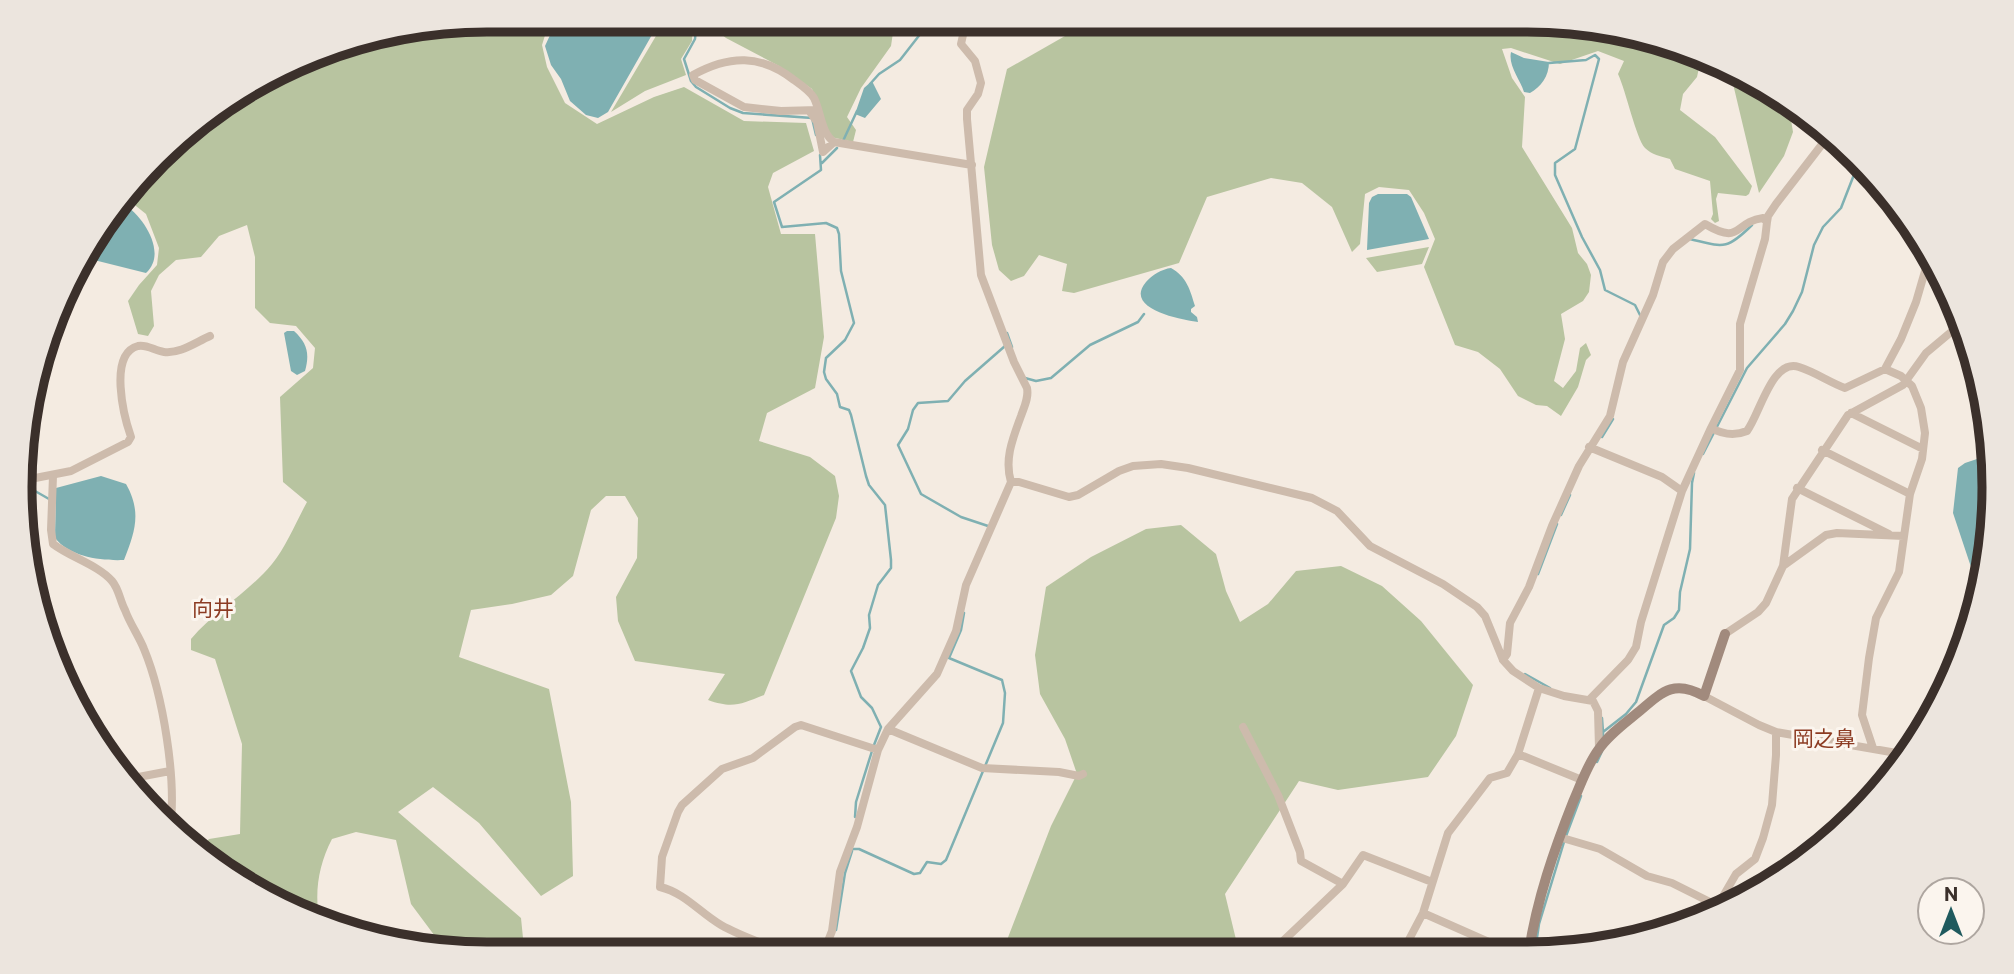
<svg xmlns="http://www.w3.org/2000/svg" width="2014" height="974" font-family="Commissioner,'Noto Sans JP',sans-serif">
<rect width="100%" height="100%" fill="#f4ebe1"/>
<path fill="#b8c4a0" d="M487 19H570L562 26 547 29 542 45 547 67 565 103 597 124 654 97 684 87 744 121 806 123 814 151 773 173 768 187 781 234H815L824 337 815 388 767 413 759 441 810 457 835 476 839 496 836 518 764 695C741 704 733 709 708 700L725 674 635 661 618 621 616 597 637 558 638 518 625 496H606L591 510 573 576 551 595 512 604 471 610 459 657 549 689 571 802 573 876 541 896 479 823 433 787 398 812 521 918 524 948 501 955 446 951 411 904 396 840 356 832 332 839C318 866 314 894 320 923L308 919 227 876 197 851 209 839 240 834 242 744 215 659 191 650V639C215 611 248 593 272 564 286 547 296 522 307 502L283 482 280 397 313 368 315 348 296 326 270 323 255 308V257L247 225 219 236 201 257 176 260 159 275 151 291 154 326 148 336 138 334 128 301 139 285 157 265 159 248 146 214 126 198 120 200 135 179 202 116 336 44Z
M666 19H693L692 41 681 59 686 75 645 91 611 112Z
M702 19H895L891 46 861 88 847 117 856 130 853 142 831 137 812 89 779 66 726 38Z
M1074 19H1527L1619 28 1702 54 1697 77 1683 94 1680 110 1715 137 1752 186 1749 194 1746 196 1718 193 1716 199 1719 221 1715 223 1711 219 1713 214 1710 181 1675 169 1670 159C1660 156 1652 155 1645 148 1636 138 1626 91 1618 74L1624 61 1598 51 1560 64 1511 48 1502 49 1512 78 1525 97 1522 147 1572 228 1578 253 1587 264 1591 275 1589 292 1583 301 1561 314 1565 339 1554 381 1563 388 1576 371 1580 348 1586 343 1591 355 1586 360 1578 387 1561 416 1547 406 1536 405 1518 396 1500 369 1478 352 1455 345 1424 267 1435 239 1424 213 1409 190 1379 187 1365 194 1360 244 1352 252 1332 207 1302 183 1271 178 1207 197 1179 263 1074 293 1062 291 1067 264 1039 255 1024 276 1011 281 999 270 992 245 984 167 1007 69 1065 36Z
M1729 67 1757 82C1762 102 1775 109 1791 120L1793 132 1784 156 1759 193Z
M1429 247 1422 264 1377 272 1366 258Z
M81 255 92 269 87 275 79 276 75 271Z
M1181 525 1216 554 1226 591 1240 622 1268 604 1296 571 1341 566 1382 586 1421 621 1473 685 1456 736 1428 777 1338 790 1299 781 1225 894 1239 952 1002 953 1051 826 1077 774 1065 739 1040 694 1035 655 1046 587 1091 557 1146 529Z"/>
<path fill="#7fb0b2" d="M573 19H661L608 112 598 118 586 115 570 101 561 79 551 65 545 46 551 33 564 29Z
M1511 52 1524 58 1549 62C1549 76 1541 87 1530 93L1524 92C1520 79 1508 66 1511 52Z
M872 81 881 99 865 118 855 114 864 88Z
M1378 194H1407L1411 197 1429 239 1367 250 1369 203 1372 197Z
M124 204C143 216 168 253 146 273L90 259 83 251 116 206Z
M1171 268C1187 277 1190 290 1195 306L1191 309V312L1197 317 1198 322C1181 320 1123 309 1146 282 1152 275 1162 269 1171 268Z
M287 331H294C307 343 310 353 305 371L297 375 291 371 284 333Z
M1980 458 1992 459 1995 487 1986 579 1982 591 1970 564 1953 513 1958 468 1965 463Z
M101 476 126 484C142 512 135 532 124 560 101 561 70 557 55 538L56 488Z"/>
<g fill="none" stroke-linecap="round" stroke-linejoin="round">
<path stroke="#7fb0b2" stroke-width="2.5" d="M697 19 695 39 684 59 691 81 696 87 730 108 743 113 812 118 816 135
M1549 63 1586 60 1595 55 1599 59 1575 149 1555 163V175L1582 237 1600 270 1605 290 1635 305 1640 315
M870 84 879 74 900 60 932 19
M843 141 857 111
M820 155 821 170 774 202 782 227 826 223 837 228 839 234 841 271 854 323 845 340 826 358 824 372 826 379 837 394 840 407 849 410 851 415 866 476 869 485 885 505 891 560V568L878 585 869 615 870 628 863 648 851 671 861 697 872 708 881 727 874 745
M822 163 837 148
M1690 239C1723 247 1726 251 1752 225
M1007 333 1012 347
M1025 378 1036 381 1051 378 1090 345 1138 322 1144 314
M1602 437 1613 419
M1703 454 1747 368 1785 324 1793 311 1802 292 1814 245 1823 227 1841 208 1857 167 1859 157
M25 495 35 491 49 499
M1561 515 1570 495
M988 526 961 517 921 494 898 445 908 429 913 410 918 403 948 401 965 381 1005 346
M1538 574 1557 524
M1525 674 1550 688
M1602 718 1603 732
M1603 736V732L1626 714 1636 702 1664 625 1674 618 1679 610 1680 592 1690 549 1692 483 1694 473
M1597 762 1603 749
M855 817 856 802 872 751
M1566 836 1581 796
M853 849H859L914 874 920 873 927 862 941 864 946 860 1003 723 1005 693 1002 680 949 658 961 630 964 613
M836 930 845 873 852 851
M1535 951 1539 924 1564 842
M828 953 832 943"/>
<path stroke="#cdbbac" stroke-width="8" d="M818 110 781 111 744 107 695 80 693 75C729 55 761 54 794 80 801 85 810 91 814 98 821 112 821 133 834 142L972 165
M810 112 817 122 823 152 834 142
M1767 222 1768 216 1776 204 1830 134
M1851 413 1923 449
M1589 447 1662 477 1682 491 1711 428
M1822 450 1910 494
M53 476 51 530 53 544C70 557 98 565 112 581 119 589 120 601 125 610 130 624 139 636 144 649 163 695 177 780 170 829
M25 480 71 471 128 442 131 437C124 417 108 354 138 346 147 344 155 351 164 352 180 354 196 342 210 336
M1011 482H1019L1069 497 1078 495 1119 471 1133 466 1161 464 1188 468 1312 498 1337 511 1370 546 1443 584 1477 607 1485 616 1503 660 1513 671 1539 688 1564 696 1593 701 1598 711 1599 748
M1797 488 1889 534
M1783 566 1826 535 1837 533 1904 536
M1725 634 1758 612 1766 603 1783 566 1792 499 1848 415 1903 385 1926 353 1963 322
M1503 660 1507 654 1510 623 1529 587 1552 526 1579 466 1610 416 1623 362 1653 295 1663 262 1673 249 1705 224C1742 246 1733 222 1763 218L1767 222 1765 239 1740 324V370L1711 428C1722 434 1735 436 1747 431 1760 414 1772 358 1799 367 1815 372 1829 382 1845 388L1885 369
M1704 696 1759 725 1776 732 1908 755
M1589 700 1628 660 1636 647 1641 622 1682 491
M1243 727 1278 795 1300 852 1301 861 1343 884 1363 855 1432 882
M888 729 982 768 1059 772 1079 776 1083 774
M1873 748 1862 715 1869 658 1876 618 1899 572 1910 494 1922 459 1925 433 1921 408 1912 386 1901 376 1885 369 1901 339 1916 302 1930 254
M1894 753 1895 775
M1518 754 1582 780
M128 779 170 771
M1559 837 1600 849 1647 876 1672 883 1724 909
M1718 905 1736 874 1755 859 1763 838 1772 805 1776 755V732
M1423 913 1509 951
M1707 919 1714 904
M1403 951 1423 913 1448 833 1490 778 1507 773 1518 754 1539 688
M1276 952 1281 943 1343 884
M788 954C766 944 742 937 721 925 699 912 685 893 660 887L662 857 678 812 682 805 722 769 753 758 795 727 801 725 878 750
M823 954 832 931 840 872 857 827 878 750 888 729 937 674 956 631 966 585 1011 482C1004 459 1013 438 1021 416 1024 407 1029 398 1027 388L1014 362 981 275 967 119V110L978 94 981 83 975 61 961 44 963 35 971 19"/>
<path stroke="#a18a7d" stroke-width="10" d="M1529 951C1537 899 1554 850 1573 802 1581 784 1587 765 1599 749 1610 733 1628 721 1642 709 1664 690 1676 680 1704 696L1725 634"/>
</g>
<g text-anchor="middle" stroke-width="6" stroke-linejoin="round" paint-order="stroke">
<g font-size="21" fill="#8c3b22" stroke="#fbf5ee">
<text x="213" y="616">向井</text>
<text x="1824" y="746">岡之鼻</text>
</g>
</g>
<path d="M0 0H2014V974H0ZM487 32H1527A455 455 0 0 1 1982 487V487A455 455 0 0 1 1527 942H487A455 455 0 0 1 32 487V487A455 455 0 0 1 487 32Z" fill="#ece5de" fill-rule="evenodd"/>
<path fill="none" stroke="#3b302b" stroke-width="9" d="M487 32H1527A455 455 0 0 1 1982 487V487A455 455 0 0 1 1527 942H487A455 455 0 0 1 32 487V487A455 455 0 0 1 487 32Z"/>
<g transform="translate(1951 911)"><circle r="33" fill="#fbf5ee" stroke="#aea6a0" stroke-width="2"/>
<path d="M0-5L12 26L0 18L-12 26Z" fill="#1f5a5e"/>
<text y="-10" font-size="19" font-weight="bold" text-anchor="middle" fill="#3b302b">N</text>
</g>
</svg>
